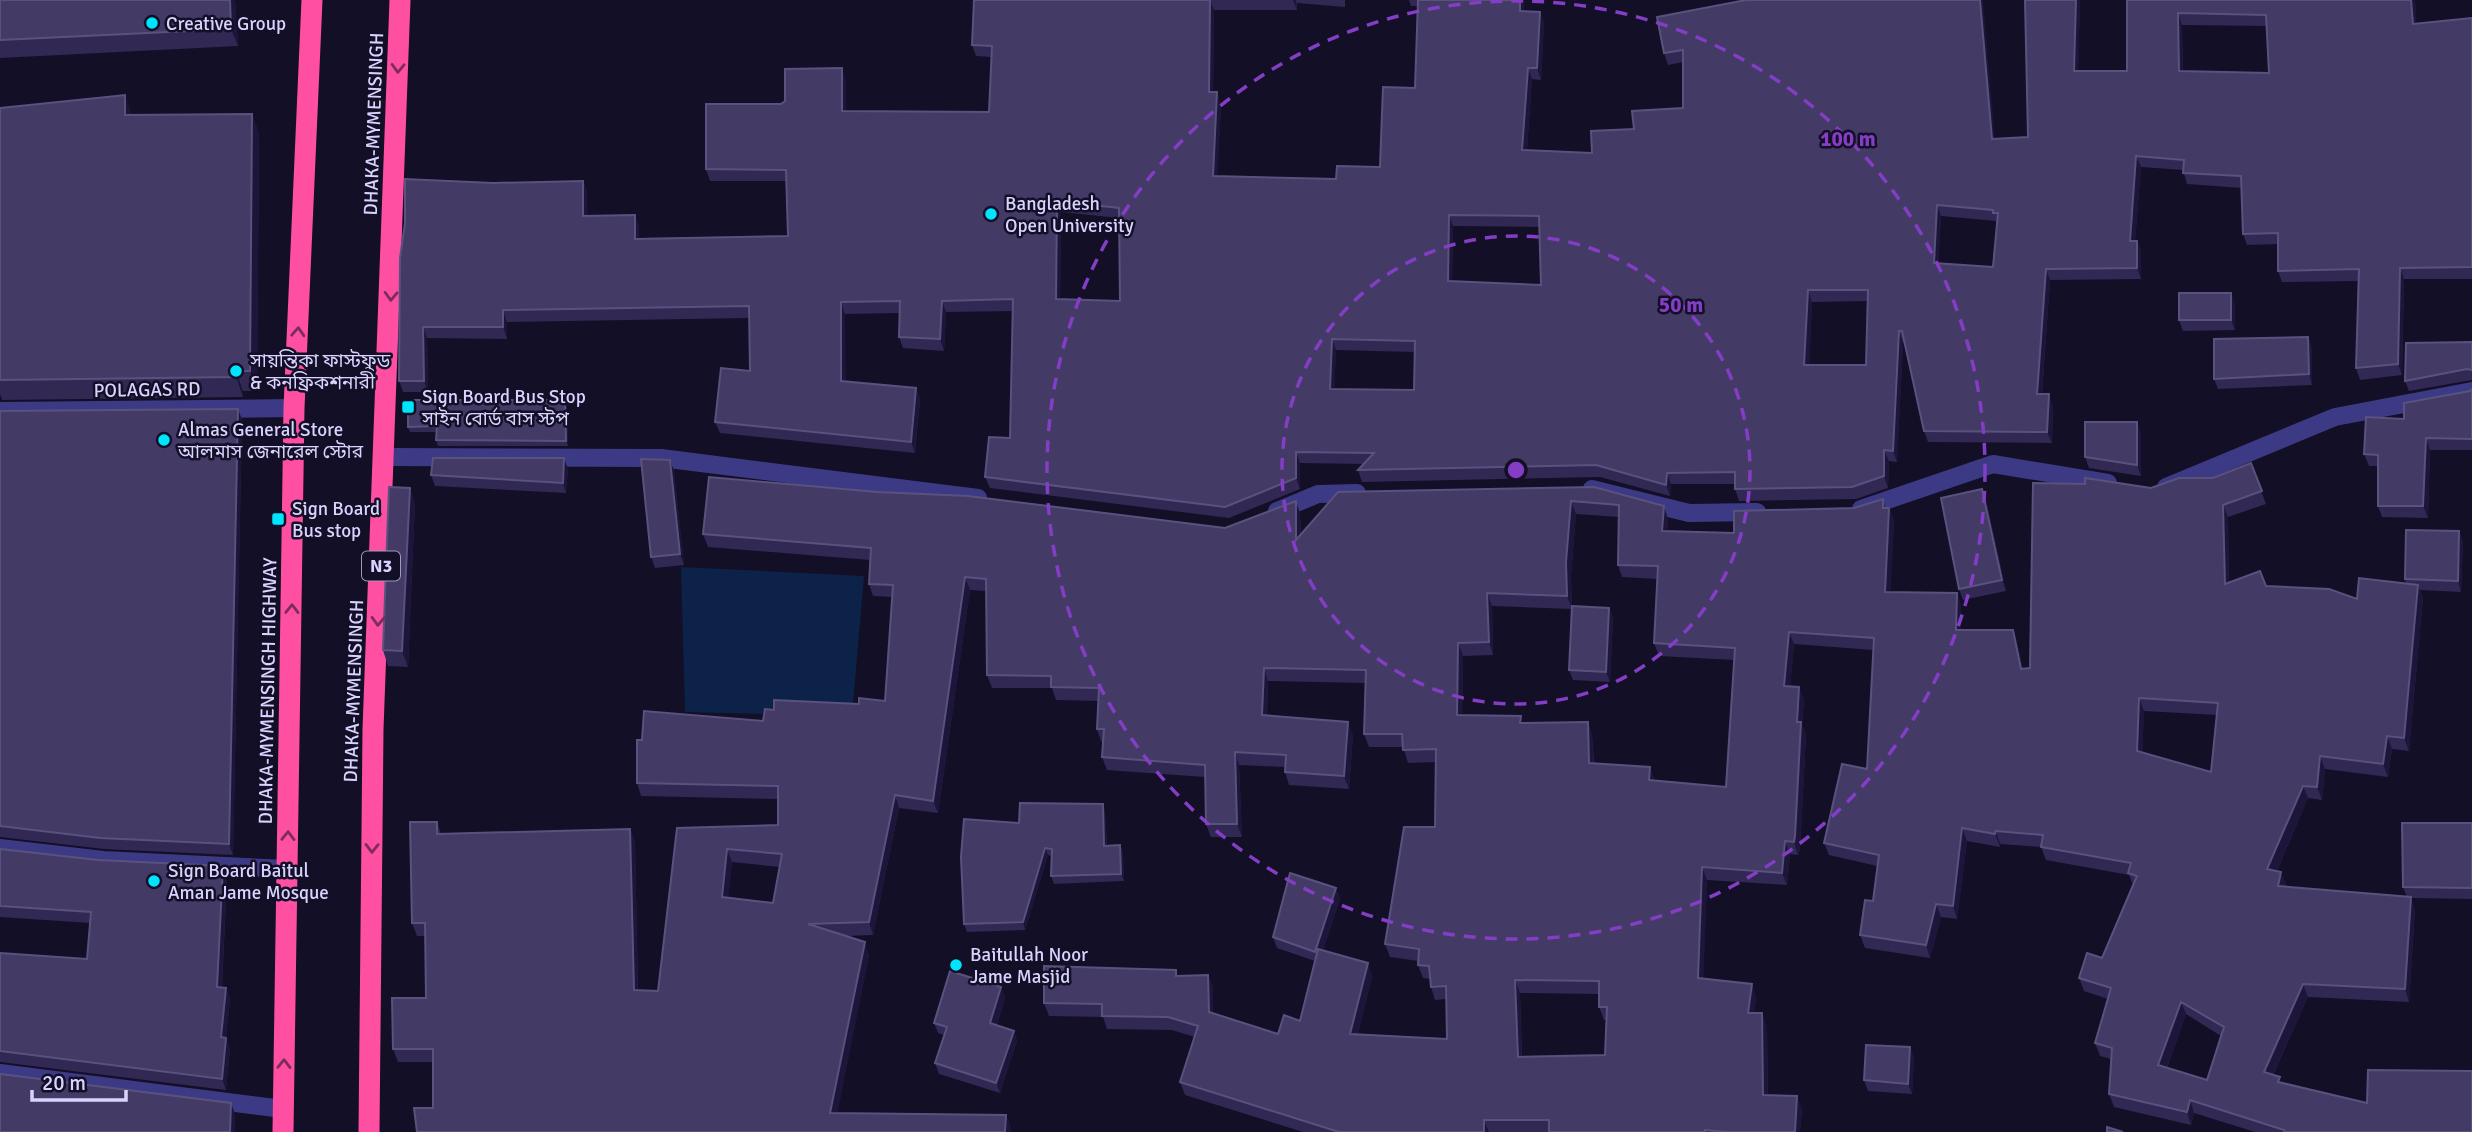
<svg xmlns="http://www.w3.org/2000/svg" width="2472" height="1132" font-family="Signika,'Noto Sans Bengali',sans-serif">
<rect width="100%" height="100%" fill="#130f26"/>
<path fill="#0c2248" d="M681 567 864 576 852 716 685 712Z"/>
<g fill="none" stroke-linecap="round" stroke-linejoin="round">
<path stroke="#3d3a85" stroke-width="18" d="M0 411 294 408
M385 457 661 458 978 498
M2166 487 2335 417 2472 391
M1592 489 1689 513 1757 512
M1861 509 1993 464 2108 483
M1277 511 1318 494 1357 493
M0 848 103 860 287 869
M0 1073 283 1109"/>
<path stroke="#ff4fa3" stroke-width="21" d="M283 1132 294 408 312 0
M369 1132 373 729 400 0"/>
</g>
<path fill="#312854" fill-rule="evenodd" d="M0 0H235L238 46 0 58Z
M974 0H1345V7L1297 3V10H1214L1213 92 1221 104 1217 177 1336 179 1380 167 1415 88 1418 6H1411L1409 0H1524V11L1540 12 1544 23 1541 80 1532 79 1527 150 1592 153 1634 129 1683 108V62L1668 65 1664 53 1657 17 1995 139 2028 137 2080 0 2078 71H2127V0H2415L2416 23 2472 18V279H2404L2402 375 2360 380 2356 368 2358 281 2282 282 2278 271V244L2247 245 2243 234 2242 188 2187 184 2183 170 2141 167 2135 241H2137L2141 252V279L2050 280 2042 394 2053 406 2052 443 1928 442 1924 431 1905 343H1903L1897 462 1889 461 1888 488 1856 499 1739 501 1735 489V484H1671L1670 496 1600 477 1362 482 1358 470 1364 464 1300 463V489L1229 518 990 488 985 477 1010 438 1013 311 946 312 944 351 903 348 899 337 900 313 845 314V381L916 388 920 400 915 453 720 433 715 422 750 371 749 318 507 322V339L427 338 428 392H403L399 381 400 258 493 183 583 181 587 192V216L639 226V238L788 236 787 181H710L706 169 781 104 846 80V111L989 112 991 57 976 56 972 45ZM2182 25 2267 26 2269 73 2183 71ZM1061 212 1119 218 1120 301 1060 300ZM1941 216 1996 221 1997 223 1993 267 1938 263ZM1453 226 1540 227 1541 285 1452 281ZM1868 301 1866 365H1809L1812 302ZM1336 350 1415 352 1414 390 1334 389Z
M0 108 132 115 252 114 259 134 257 391H243V397L2 400 0 394Z
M2235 303V330L2183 331 2179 320Z
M2472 342V380L2409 391 2405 381Z
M2312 347V385L2218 389 2214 379Z
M2472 389V450H2430L2428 518 2382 517 2378 506V466H2369L2364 454 2404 419 2470 391Z
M567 406 568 446H438L436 440 437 432H410L408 427Z
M238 409 242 420 233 855 104 849 0 837V411Z
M2141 432V476L2089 468 2085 457Z
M670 460 674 471 684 565 655 568 651 557Z
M2251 463 2266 504 2228 517 2229 582 2266 586 2357 599 2406 584 2405 579 2459 531 2463 542 2461 592 2420 590 2423 598 2409 751 2392 749 2388 777 2325 769 2322 800 2308 798 2277 871 2281 872 2286 885 2285 887 2407 897 2403 887 2472 823V899L2411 898 2415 910 2409 1002 2308 997 2273 1075 2282 1083 2472 1132H2255L2194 1113 2191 1125 2114 1107 2109 1094 2111 1059 2100 1056 2095 1043 2108 999 2084 991 2079 978 2102 958 2133 885 2129 875 2046 860 2041 847 2000 844V847L1967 841 1957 919 1941 917 1930 958 1865 948 1860 935 1873 901 1877 866 1829 855 1824 843 1867 769 1873 650 1794 644 1790 686 1799 687 1804 700 1802 725 1806 735 1800 849 1798 855 1790 854 1787 885 1707 880 1703 978 1752 984 1756 997 1754 1013 1767 1026 1768 1095 1802 1109 1800 1132H1303L1185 1095 1180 1082 1195 1037 1172 1030 1107 1029 1103 1017 1049 1016 1044 1003 1178 976 1208 975 1213 988V1014L1278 1034 1300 1021 1315 961 1277 948 1273 937 1336 888 1340 899 1323 950 1368 963 1372 976 1358 1034 1447 1039 1446 999 1435 1000 1431 987 1430 979 1423 978 1418 965V961L1390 957 1385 944 1435 827 1436 762 1408 763 1403 747H1369L1364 734 1366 683 1268 681 1267 716 1353 735 1349 789 1289 785 1285 772V767L1239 765 1242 837H1211L1206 824 1205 777 1107 770 1102 757 1103 742 1101 741 1097 729 1098 701 1056 700 1052 688H992L987 675 986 591 970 590 938 813 899 808 873 935 846 936 869 955 837 1113 1006 1115 1011 1128 433 1108V1062H398L393 1049 426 998 425 936H417L412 923 437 822 441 834 630 829 635 842 638 990 658 991 677 828 778 825V799L641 796 637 783 642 740 763 721 774 710 859 704 885 701 892 597 873 596 869 584 870 560 708 547 703 534 1225 528 1296 501 1300 514 1301 535 1594 487 1668 519 1667 531 1734 533 1854 508 1883 499 1886 508H1889L1894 521 1890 592 1957 593 1961 606V630H2013L2017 643 2023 669 2030 668 2151 488 2213 478ZM1576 514 1619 517 1618 565 1622 577 1657 579 1654 643 1659 656 1734 660 1726 787 1655 780 1594 763 1592 734 1523 723 1462 715 1463 656 1493 655 1492 606 1572 609 1571 575ZM2144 711 2217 715 2211 772 2142 753ZM732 862 780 867 773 903 728 897ZM1520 993 1599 994V1007L1604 1020H1606L1605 1055 1522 1057ZM2186 1014 2221 1036 2207 1080 2167 1068Z
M568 469 566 493 435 486 431 475Z
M1982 489 1986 500 2006 591 1963 600 1959 589Z
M415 503 408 667 388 666 383 650Z
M1609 608 1613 618 1610 682 1573 680 1569 670Z
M1105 812 1107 846 1120 845 1123 853 1124 881 1054 884 1051 876 1052 856 1048 855 1025 930 967 932 964 924 1019 823Z
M0 849 227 877 222 987 226 988 230 999 226 1038 230 1049 226 1090 0 1062V953L87 959 90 923 0 917Z
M1001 987 1005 998 997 1025 1014 1031 1017 1041 1000 1093 939 1074 935 1063 944 1035 938 1033 934 1023Z
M1910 1047 1914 1058 1912 1094 1868 1091 1864 1080Z"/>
<path fill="#1d163a" d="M230 0H235L238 46 231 29Z
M1210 0 1214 10 1213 103 1209 92Z
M1293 0H1296L1297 10Z
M1520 0H1524V22L1520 11Z
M1980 0H1983L1996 150 1992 139Z
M2076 0H2080L2078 83 2074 71Z
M2411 0H2415L2417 35 2413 24Z
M1540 12 1544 23 1541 80 1537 68Z
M2178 13 2182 25 2183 83 2179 71Z
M842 68 846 80V122L842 111Z
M1528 68 1532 79 1526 161 1522 150Z
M1217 92 1221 104 1217 188 1213 176Z
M125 95 132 115V135L125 115Z
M252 114 259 134 257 391 250 371Z
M2136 156 2141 167 2134 252 2130 241Z
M583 181 587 192 588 227 583 216Z
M1057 201 1061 212 1060 311 1056 299Z
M1937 205 1941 216 1938 274 1934 263Z
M635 215 639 226V250L635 239Z
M1449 215 1453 226 1452 292 1448 281Z
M2137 241 2141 252V279L2137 268Z
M2400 268 2404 279 2402 375 2398 364Z
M2046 269 2050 280 2041 405 2037 394Z
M1808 290 1812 302 1809 376 1804 365Z
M2231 293 2235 303V330L2231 320Z
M942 301 946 312 944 351 940 339Z
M841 302 845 314 846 392 841 381Z
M503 310 507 322V339L503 327Z
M423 327 427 338 428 392 424 381Z
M1899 331 1903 343 1897 462 1893 451Z
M2308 337 2312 347V385L2309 374Z
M1332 339 1336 350 1334 400 1330 389Z
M236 371 243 391V397L236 377Z
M916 388 920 400 915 453 911 442Z
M2049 394 2053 406 2052 443 2047 432Z
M565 400 567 406 568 446 566 441Z
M238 409 242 420 233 855 229 844Z
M2137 422 2141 432V476L2137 465Z
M2426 438 2430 450 2428 518 2423 506Z
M1884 450 1889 461 1888 488 1884 476Z
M1296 452 1300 463V489L1296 478Z
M564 458 568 469 566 493 563 483Z
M670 460 674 471 684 565 680 554Z
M1667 473 1671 484 1670 496 1666 485Z
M410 488 415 503 408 667 402 651Z
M1982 489 1986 500 2006 591 2002 580Z
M1296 501 1300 514 1301 553 1296 540Z
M1571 501 1576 514 1571 575 1572 609 1567 596 1566 562Z
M2223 505 2228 517 2229 597 2225 584Z
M1664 506 1668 519 1666 544 1662 531Z
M1889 508 1894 521 1890 605 1885 592Z
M2459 531 2463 542 2461 592 2458 581Z
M965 577 970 590 938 813 933 801Z
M2418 585 2423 598 2409 751 2404 738Z
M1487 593 1492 606 1493 655 1489 642Z
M1957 593 1961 606V643L1956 630Z
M1609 608 1613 618 1610 682 1606 672Z
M2013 630 2017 643 2026 682 2021 669Z
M1789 632 1794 644 1789 699 1784 686Z
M1458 643 1463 656 1462 728 1457 715Z
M1264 668 1268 681 1266 728 1262 715Z
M1799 687 1804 700 1802 725 1806 735 1800 849 1798 855 1794 842Z
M2139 698 2144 711 2142 764 2137 751Z
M1348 722 1353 735 1349 789 1344 776Z
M1588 722 1592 734 1594 776 1589 763Z
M2387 736 2392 749 2388 777 2383 764Z
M1235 752 1239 765 1242 837 1237 824Z
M2320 756 2325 769 2322 800 2317 787Z
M1650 767 1655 780H1649Z
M2303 786 2308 798 2272 882 2267 869Z
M895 795 899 808 873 935 869 922Z
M1103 804 1105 812 1107 853 1104 846Z
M1962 828 1967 841 1957 919 1953 906Z
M630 829 635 842 638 1003 634 990Z
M1996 831 2000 844V847L1995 834Z
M1785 841 1790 854 1787 885 1782 873Z
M1120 845 1123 853 1124 881 1121 874Z
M1045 848 1048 855 1025 930 1023 922Z
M727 849 732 862 727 910 722 897Z
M223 866 227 877 221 998 217 987Z
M1702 867 1707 880 1703 990 1698 978Z
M2281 872 2286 885 2283 899 2278 886Z
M1336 888 1340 899 1319 962 1315 952Z
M2411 897 2415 910 2409 1002 2405 989Z
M1936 904 1941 917 1930 958 1926 945Z
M865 942 869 955 835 1126 830 1113Z
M1368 963 1372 976 1355 1047 1350 1034Z
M1208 975 1213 988V1025L1209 1012Z
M1515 980 1520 993 1522 1070 1518 1057Z
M1752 984 1756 997 1753 1026 1748 1013Z
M2303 984 2308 997 2268 1085 2264 1072Z
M1001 987 1005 998 994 1034 990 1023Z
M226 988 230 999 226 1038 230 1049 226 1090 222 1079 221 1037Z
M2181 1002 2186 1014 2163 1078 2158 1065Z
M1762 1013 1767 1026 1768 1108 1763 1095Z
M1014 1031 1017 1041 1000 1093 996 1083Z
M1910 1047 1914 1058 1912 1094 1908 1084Z
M1797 1096 1802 1109 1800 1132H1795Z
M2190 1100 2194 1113 2191 1125 2187 1112Z
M231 1103 235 1114V1132H230Z
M1006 1115 1011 1128V1132H1005Z
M1484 1120 1489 1132H1484Z"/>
<path fill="#433a66" stroke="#5a527e" stroke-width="2" fill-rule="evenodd" d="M0 0H230L231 29 0 40Z
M974 0H1210L1209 92H1217L1213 176 1336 179 1337 166 1380 167 1383 87 1415 88 1418 0H1520V11L1540 12 1537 68H1528L1522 150 1592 153 1591 131 1634 129 1632 111 1683 108V50L1664 53 1657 17 1746 0H1980L1992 139 2028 137 2025 0H2076L2074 71H2127V0H2411L2413 24 2472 18V267L2400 268 2398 364 2356 368 2359 269 2278 271V233L2243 234 2241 176 2183 173 2184 160 2136 156 2130 241H2137V268L2046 269 2037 394H2049L2047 432 1924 431 1902 331H1899L1893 451 1884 450V476L1852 487 1735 489V472L1667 473 1666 485 1596 465 1358 470 1374 453 1296 452V478L1225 507 985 477 989 437 1010 438 1013 299 942 301 940 339 899 337 900 301 841 302V381L916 388 911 442 715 422 721 368 750 371 749 306 503 310V327H423L424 381H399L400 258 405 223V179L493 183 583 181V216L635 215V239L788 236 786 170 706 169V104H781L785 101V69L842 68V111L989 112 992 46 972 45ZM2178 13 2266 15 2269 73 2179 71ZM1057 201 1119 208 1120 301 1056 299ZM1937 205 1993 210V213H1998L1993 267 1934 263ZM1449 215 1539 216 1541 285 1448 281ZM1808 290H1868L1866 365H1804ZM1332 339 1415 341 1414 390 1330 389Z
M125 95V115L252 114 250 371H236V377L0 380V108Z
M2179 293H2231V320H2179Z
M2308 337 2309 374 2214 379V339Z
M2472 342V370L2467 369 2405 381 2406 343Z
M2472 389V439L2426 438 2423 506H2378V455L2364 454 2366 417 2404 419V403L2470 391Z
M408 400H565L566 441 436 440 437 426 408 427Z
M238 409 229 844 100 838 0 826V411Z
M2085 422H2137V465L2085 457Z
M433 458H564L563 483 431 475Z
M641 459 670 460 680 554 651 557Z
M2251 463 2262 491 2223 505 2225 584 2260 571 2266 586 2329 589 2357 599 2359 578 2418 585 2404 738 2387 736 2383 764 2320 756 2317 787 2303 786 2267 869 2281 872 2278 886 2411 897 2405 989 2303 984 2264 1072 2280 1077 2278 1082 2367 1103 2368 1070 2472 1071V1132H2284V1130L2190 1100 2187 1112 2109 1094 2112 1048 2095 1043 2111 988 2079 978 2087 953 2102 958 2137 876 2128 873 2131 863 2041 847 2043 835 1996 831 1995 834 1962 828 1953 906 1936 904 1926 945 1860 935 1865 900 1873 901 1879 855 1824 843 1842 764 1867 769 1874 638 1789 632 1784 686 1799 687 1797 722H1801L1795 836 1794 842 1785 841 1782 873 1702 867 1698 978 1752 984 1748 1013H1762L1763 1095 1797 1096 1795 1132H1725L1705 1130V1132H1549V1120H1484V1132H1339L1180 1082 1198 1026 1168 1017 1102 1016V1004L1044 1003V966L1176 970V976L1208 975 1209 1012 1278 1034 1284 1015 1300 1021 1318 949 1368 963 1350 1034 1447 1039 1446 986 1431 987 1429 966 1418 965 1419 949 1385 944 1404 827H1435L1436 749 1403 750 1402 734H1364L1366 670 1264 668 1262 715 1348 722 1344 776 1285 772 1286 755 1235 752 1237 824H1206L1205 765 1102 757 1104 729H1097L1099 688 1051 687V676L987 675 986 579 965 577 933 801 895 795 869 922 808 924 865 942 830 1113 1006 1115 1005 1132H417L414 1108H433V1049H393L392 998H426L425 923H412L410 822H437V834L630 829 634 990 658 991 677 828 778 825V786L637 783V740H642L644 711 763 721 765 709 774 710V700L859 704V698L885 701 893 585 869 584 871 548 703 534 709 477 877 492 968 496 1225 528 1296 501V540L1338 492 1594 487 1664 506 1662 531 1734 533V511L1854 508 1883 499V508H1889L1885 592 1957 593 1956 630H2013L2021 669 2030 668 2033 483 2085 484V478L2151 488 2179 478H2213ZM1571 501 1619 505 1618 565 1658 566 1654 643 1735 648 1726 787 1649 780 1650 767 1589 763 1588 722 1520 723 1521 716 1457 715 1458 643 1489 642 1487 593 1567 596 1566 562ZM2139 698 2218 703 2211 772 2137 751ZM727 849 782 854 773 903 722 897ZM1515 980 1599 981V1007H1607L1605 1055 1518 1057ZM2181 1002 2224 1027 2207 1080 2158 1065Z
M389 487 410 488 402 651 383 650Z
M1982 489 2002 580 1959 589 1941 498Z
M2406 530 2459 531 2458 581 2405 579Z
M1572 606 1609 608 1606 672 1569 670Z
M1020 803 1103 804 1104 846 1120 845 1121 874 1051 876 1052 849 1045 848 1023 922 964 924 961 857 964 819 1019 823Z
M2402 823H2472V888L2403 887Z
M0 849 98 860 223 866 217 987 226 988 221 1037 226 1038 222 1079 0 1051V953L87 959 91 912 0 906Z
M1290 873 1336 888 1315 952 1273 937Z
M950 971 1001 987 990 1023 1014 1031 996 1083 935 1063 947 1027 934 1023Z
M1866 1045 1910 1047 1908 1084 1864 1080Z
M0 1074 231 1103 230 1132H0Z
M2107 1127 2123 1132H2107Z"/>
<defs><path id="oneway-chevron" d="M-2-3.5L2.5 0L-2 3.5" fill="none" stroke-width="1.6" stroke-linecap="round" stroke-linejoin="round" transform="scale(1.75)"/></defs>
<g stroke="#7d2c5e">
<use href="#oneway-chevron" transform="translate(398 68) rotate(92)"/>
<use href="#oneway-chevron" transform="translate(391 296) rotate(92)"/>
<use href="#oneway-chevron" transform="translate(298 332) rotate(-87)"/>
<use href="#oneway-chevron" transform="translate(292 609) rotate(-89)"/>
<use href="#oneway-chevron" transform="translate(378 621) rotate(92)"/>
<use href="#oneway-chevron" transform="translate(288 836) rotate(-89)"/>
<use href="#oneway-chevron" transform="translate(372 848) rotate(91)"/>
<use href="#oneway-chevron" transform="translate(284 1064) rotate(-89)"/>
</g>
<g fill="none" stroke="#843dc5" stroke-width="3.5" stroke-dasharray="12 9">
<circle cx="1516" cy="470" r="234"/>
<circle cx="1516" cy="470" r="469"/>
</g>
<g fill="#00e5ff" stroke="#130f26" stroke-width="2.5">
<circle cx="152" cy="23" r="7"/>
<circle cx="991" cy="214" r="7"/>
<circle cx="236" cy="371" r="7"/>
<rect x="401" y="400" width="14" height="14" rx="3.5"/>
<circle cx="164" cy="440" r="7"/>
<rect x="271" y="512" width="14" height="14" rx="3.5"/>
<circle cx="154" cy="881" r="7"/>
<circle cx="956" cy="965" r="7"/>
</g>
<g text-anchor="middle" stroke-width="5" stroke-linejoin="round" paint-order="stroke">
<rect fill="#130f26" stroke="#9e99be" stroke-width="2" x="362" y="551.5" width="38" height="29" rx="5"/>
<g font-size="18" font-weight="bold" fill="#d9d4ff">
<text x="381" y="572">N3</text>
</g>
<g font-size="19" fill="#d9d4ff" stroke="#130f26" text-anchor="start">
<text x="166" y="30">Creative Group</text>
<text x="1005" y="210">Bangladesh<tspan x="1005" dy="22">Open University</tspan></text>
<text x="250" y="367">সায়ন্তিকা ফাস্টফুড<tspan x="250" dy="22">&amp; কনফ্রিকশনারী</tspan></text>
<text x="422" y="403">Sign Board Bus Stop<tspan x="422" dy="22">সাইন বোর্ড বাস স্টপ</tspan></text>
<text x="178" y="436">Almas General Store<tspan x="178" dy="22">আলমাস জেনারেল স্টোর</tspan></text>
<text x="292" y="515">Sign Board<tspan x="292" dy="22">Bus stop</tspan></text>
<text x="168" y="877">Sign Board Baitul<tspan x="168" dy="22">Aman Jame Mosque</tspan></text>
<text x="970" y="961">Baitullah Noor<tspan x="970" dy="22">Jame Masjid</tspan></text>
</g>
<g font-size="19" fill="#d9d4ff" stroke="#130f26">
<text transform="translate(373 124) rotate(-88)" y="7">DHAKA-MYMENSINGH</text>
<text transform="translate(147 389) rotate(-1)" y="7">POLAGAS RD</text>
<text transform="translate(267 691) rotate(-89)" y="7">DHAKA-MYMENSINGH HIGHWAY</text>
<text transform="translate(353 691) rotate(-88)" y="7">DHAKA-MYMENSINGH</text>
</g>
</g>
<circle cx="1516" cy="470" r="10" fill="#843dc5" stroke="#130f26" stroke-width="3.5"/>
<g font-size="21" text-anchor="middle" font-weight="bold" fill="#843dc5" stroke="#130f26" stroke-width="5" stroke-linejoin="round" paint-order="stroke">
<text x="1848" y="146">100 m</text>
<text x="1681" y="312">50 m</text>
</g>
<path d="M32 1090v10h94v-10" fill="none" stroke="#d9d4ff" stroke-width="3.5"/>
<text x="42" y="1090" font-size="21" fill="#d9d4ff" stroke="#130f26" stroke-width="5" paint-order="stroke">20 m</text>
</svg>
